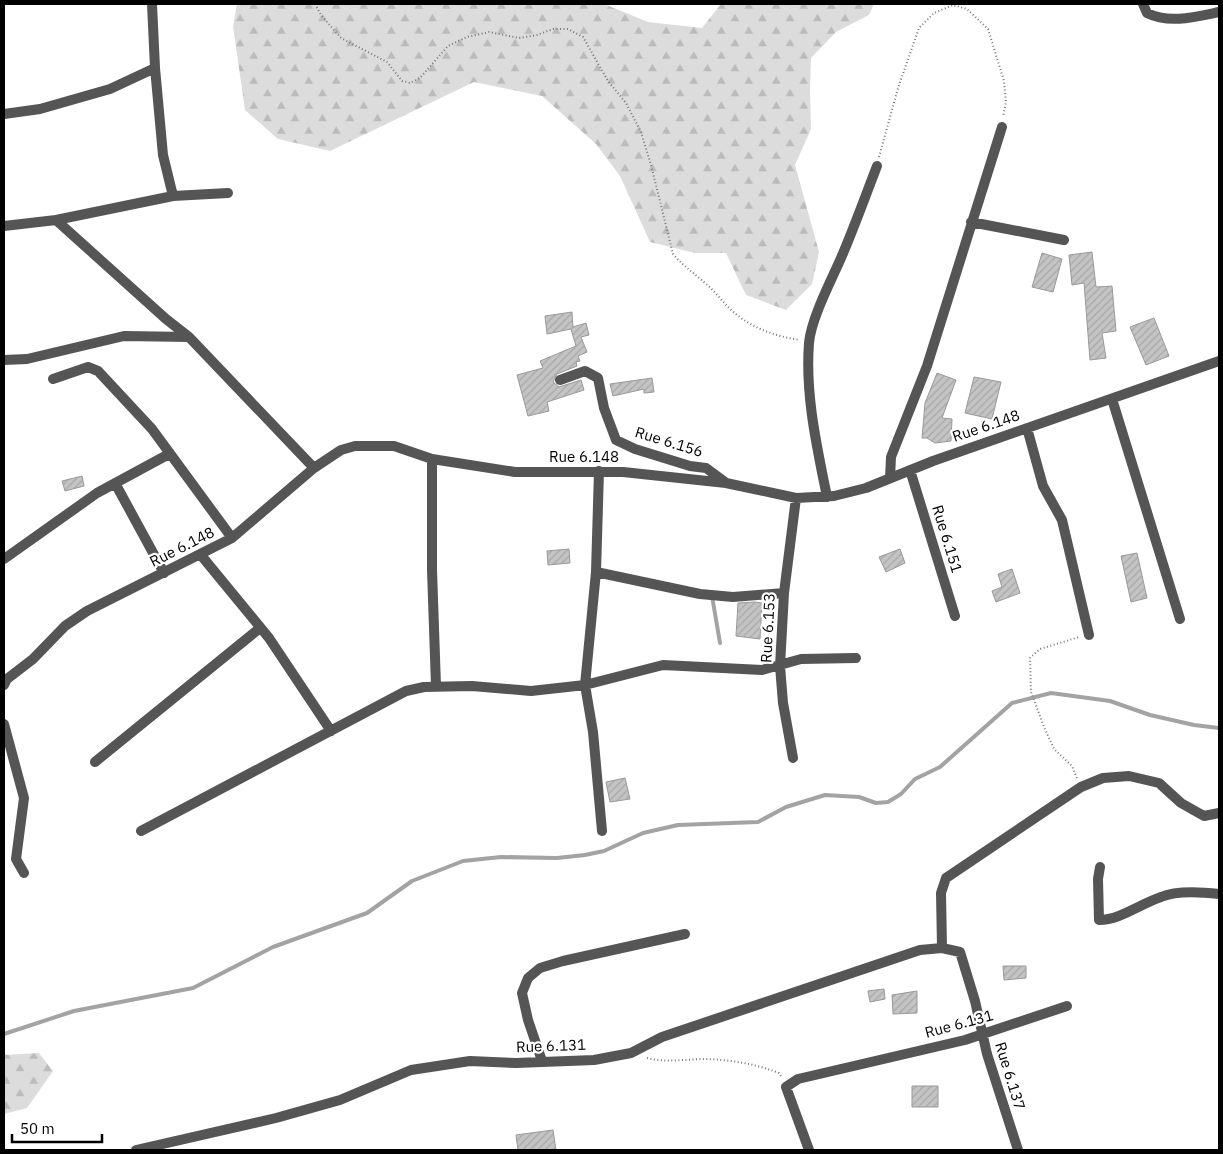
<svg xmlns="http://www.w3.org/2000/svg" width="1223" height="1154" font-family="'IBM Plex Sans',sans-serif">
<defs>
<pattern id="forest-firs" width="22" height="20" patternUnits="userSpaceOnUse" patternTransform="scale(1.25)"><rect width="22" height="20" fill="#dcdcdc"/><path d="M5 1l3.5 6h-7zM16 11l3.5 6h-7z" fill="#bbb"/></pattern>
<pattern id="building-hatch" width="6" height="6" patternUnits="userSpaceOnUse" patternTransform="scale(1.25)"><rect width="6" height="6" fill="#c4c4c4"/><path d="M-1 1l2-2M0 6l6-6M5 7l2-2" fill="none" stroke="#a7a7a7"/></pattern>
</defs>
<rect width="100%" height="100%" fill="#fff"/>
<path fill="url(#forest-firs)" d="M237 4H604L648 22 702 28 721 4H874L869 15 836 32 811 58 810 88 811 129 795 165 819 252 812 284 786 310 746 295 726 253H695L650 242 620 176 596 144 542 96 474 82 330 151 278 139 245 110 233 26Z
M39 1053 53 1071 27 1108 4 1114V1055Z"/>
<g fill="none" stroke-linecap="round" stroke-linejoin="round">
<path stroke="#a3a3a3" stroke-width="4" d="M712 596 720 643
M4 1034 74 1011 193 988 273 947 367 913 412 881 463 861 501 857 557 858 585 855 604 851 643 833 678 825 758 822 786 807 825 795 859 797 876 803 888 802 901 794 915 779 940 767 1012 703 1051 693 1110 701 1150 715 1194 725 1219 728"/>
</g>
<path fill="url(#building-hatch)" stroke="#999" d="M1092 252 1096 287 1112 286 1116 331 1102 333 1106 358 1090 360 1084 283 1072 285 1069 255Z
M1042 253 1062 259 1053 292 1032 287Z
M572 312 573 327 586 323 589 335 581 337 587 352 578 356 580 361 576 362 577 366 557 374 553 382 559 387 581 380 584 390 547 402 549 411 528 416 517 375 543 368 540 361 576 346 571 329 547 334 545 316Z
M1154 318 1169 356 1146 365 1130 327Z
M937 373 956 380 942 418 952 419 951 441 935 443 927 438H922L925 403Z
M974 377 1001 382 992 419 965 413Z
M652 378 654 392 644 393V389L613 396 610 384Z
M82 476 84 486 65 491 62 481Z
M569 549 570 563 548 565 547 551Z
M900 549 905 563 886 572 879 557Z
M1137 553 1147 598 1131 602 1121 556Z
M1012 569 1020 593 996 602 992 591 1002 587 998 574Z
M755 602 762 603 760 639 736 636 738 603Z
M625 778 630 799 610 802 606 782Z
M1003 966H1026V978L1004 980Z
M884 989 885 999 870 1002 868 991Z
M917 991V1013L893 1014 892 995Z
M912 1086H938V1107H912Z
M553 1130 556 1150H518L516 1135Z"/>
<g fill="none" stroke-linecap="round" stroke-linejoin="round">
<path stroke="#777" stroke-width="2" stroke-dasharray="1 2.5" stroke-linecap="butt" d="M315 4 321 15 341 38 387 62 402 81 410 83 420 78 448 46 467 37 489 32 519 38 537 35 553 29H568L583 37 608 81 626 103 641 132 651 165 673 254C683 266 694 273 705 283 714 290 721 300 729 308 749 327 773 336 800 340
M879 157 898 88 919 28 934 13 953 5 967 9 988 29 1004 81 1006 102 1003 117
M1077 778 1072 766 1054 749 1044 727 1031 692 1030 658 1040 649 1079 637
M647 1058C666 1063 687 1059 706 1059 732 1060 756 1064 779 1073L781 1076"/>
<path stroke="#555" stroke-width="10" d="M152 4 155 68 163 155 173 196
M1143 4 1147 13C1169 24 1195 17 1219 12
M4 114 40 109 110 89 155 68
M56 220 173 196 228 193
M971 222 1064 240
M4 226 56 220 166 319 189 337 314 468
M4 360 27 359 124 336 189 337
M53 379 88 367 98 371 152 429 232 538
M560 380 585 371 598 378 604 408 616 440 635 449 690 466 706 468 725 482
M1112 399 1180 619
M1027 428 1043 486 1062 520 1089 635
M432 459V570L436 686
M910 470 955 616
M599 471 596 572 585 685 593 732 602 831
M890 478 891 457 927 366 1002 127
M115 483 164 573
M827 497C817 447 805 395 809 343 811 319 831 281 841 258 854 228 865 197 877 166
M200 554 269 638 331 731
M4 559 97 493 169 454
M596 572 700 594 733 597 784 593
M4 685 7 679 33 659 65 626 87 611 232 538 314 468 341 450 355 446H394L432 459 515 472H623L726 483 796 498 834 496 866 488 933 461 1219 361
M4 724 24 798 16 859 24 873
M793 758 783 703 780 666 784 593 796 498
M95 762 260 628
M141 831 406 691 424 687 472 686 531 691 585 685 663 665 762 670 801 659 856 658
M1100 867 1098 879 1099 920C1120 920 1140 904 1161 897 1177 890 1202 892 1219 894
M942 948 941 893 946 878 1081 787 1103 778 1129 776 1159 783 1181 803 1204 816 1219 813
M542 1061 528 1020 522 993 528 978 540 968 563 961 685 934
M136 1150 276 1118 340 1100 411 1070 470 1061 516 1063 594 1060 631 1053 662 1037 920 950 942 948 960 952 975 1001 987 1054 1018 1150
M809 1150 786 1087 798 1079 965 1040 1067 1006"/>
</g>
<g text-anchor="middle" stroke-width="4.5" stroke-linejoin="round" paint-order="stroke">
<g font-size="15" fill="#000" stroke="#fff">
<text transform="translate(986 426) rotate(-19)" y="5">Rue 6.148</text>
<text transform="translate(669 442) rotate(17)" y="5">Rue 6.156</text>
<text x="584" y="462">Rue 6.148</text>
<text transform="translate(947 539) rotate(73)" y="5">Rue 6.151</text>
<text transform="translate(182 547) rotate(-27)" y="5">Rue 6.148</text>
<text transform="translate(768 628) rotate(-87)" y="5">Rue 6.153</text>
<text transform="translate(959 1024) rotate(-15)" y="5">Rue 6.131</text>
<text transform="translate(551 1046) rotate(-2)" y="5">Rue 6.131</text>
<text transform="translate(1010 1076) rotate(73)" y="5">Rue 6.137</text>
</g>
</g>
<rect width="1223" height="1154" fill="none" stroke="#000000" stroke-width="10"/>
<path d="M12 1134v8h90v-8" fill="none" stroke="#000000" stroke-width="2.5"/>
<text x="20" y="1134" font-size="15" fill="#000000" stroke="#ffffff" stroke-width="4" paint-order="stroke">50 m</text>
</svg>
